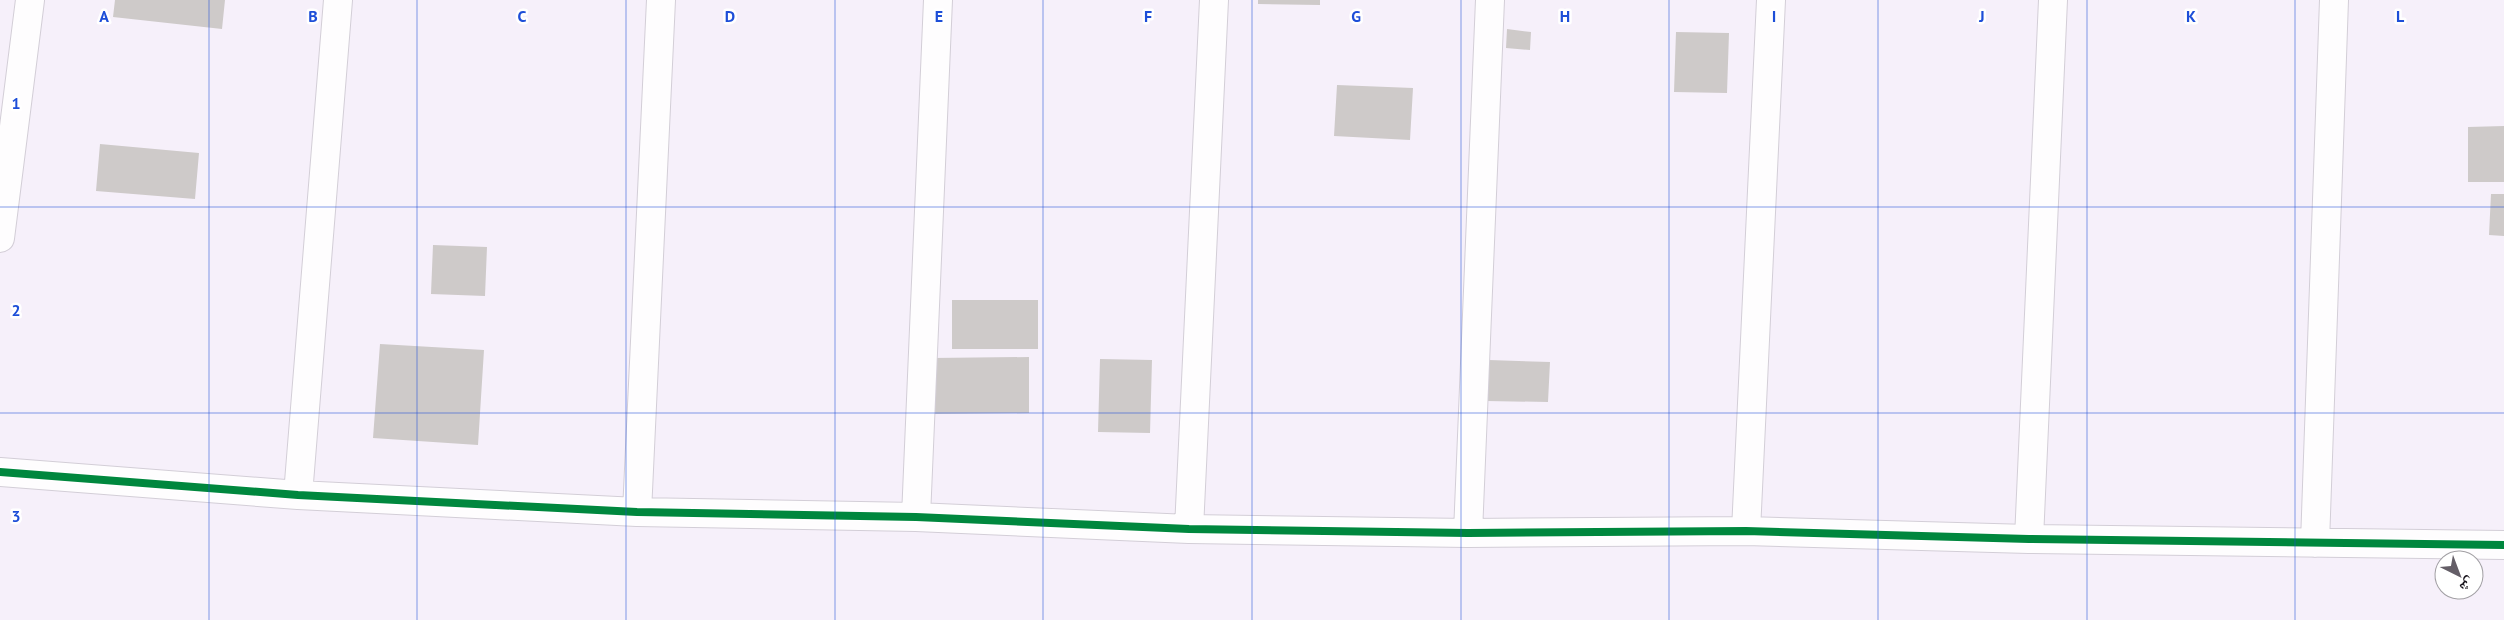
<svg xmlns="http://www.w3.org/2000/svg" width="2504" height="620" font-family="'PT Sans','Noto Naskh Arabic',sans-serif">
<rect width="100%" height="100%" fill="#f6f0fa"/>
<path fill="#cecac9" d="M115 0H225L222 29 113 17Z
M1258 0H1320V5L1258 4Z
M1507 29 1531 32 1530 50 1506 48Z
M1676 32 1729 33 1727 93 1674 92Z
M1337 85 1413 88 1410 140 1334 136Z
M2504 126V182H2468V127Z
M100 144 199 153 195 199 96 191Z
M2491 194H2504V236L2489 235Z
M433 245 487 247 485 296 431 294Z
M952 300H1038V349H952Z
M380 344 484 350 478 445 373 438Z
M1029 357V413L932 414V358Z
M1100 359 1152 360 1150 433 1098 432Z
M1489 360 1550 362 1548 402 1487 401Z"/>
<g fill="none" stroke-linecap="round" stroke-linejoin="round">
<g stroke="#d3ced7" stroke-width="30">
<path id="minor" d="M0 238 30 0
M0 472 298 495 637 512 916 517 1189 529 1468 533 1746 531 2029 539 2504 545
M298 495 338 0
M637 512 661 0
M916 517 938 0
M1189 529 1214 0
M1746 531 1771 0
M1468 533 1490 0
M2029 539 2053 0
M2315 543 2334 0"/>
</g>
<use href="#minor" stroke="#fefdfe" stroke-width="28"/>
<g stroke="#fff" stroke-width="11">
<path id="cycleway" d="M0 472 298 495 637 512 916 517 1189 529 1468 533 1746 531 2029 539 2504 545"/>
</g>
<use href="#cycleway" stroke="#00873e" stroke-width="8"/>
</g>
<path fill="none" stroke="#1d4ed8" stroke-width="1" stroke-opacity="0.55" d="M209 0V620M417 0V620M626 0V620M835 0V620M1043 0V620M1252 0V620M1461 0V620M1669 0V620M1878 0V620M2087 0V620M2295 0V620M0 207H2504M0 413H2504"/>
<g font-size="16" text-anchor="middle" font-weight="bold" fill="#1d4ed8" stroke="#fff" stroke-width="5" stroke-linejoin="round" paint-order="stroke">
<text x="104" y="22">A</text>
<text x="313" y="22">B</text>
<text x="522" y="22">C</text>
<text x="730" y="22">D</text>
<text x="939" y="22">E</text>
<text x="1148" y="22">F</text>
<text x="1356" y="22">G</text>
<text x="1565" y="22">H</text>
<text x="1774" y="22">I</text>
<text x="1982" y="22">J</text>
<text x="2191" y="22">K</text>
<text x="2400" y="22">L</text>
<text x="16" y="109">1</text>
<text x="16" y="316">2</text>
<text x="16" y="522">3</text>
</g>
<g transform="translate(2459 575) rotate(138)"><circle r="24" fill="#ffffff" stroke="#a19fa3"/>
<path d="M0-4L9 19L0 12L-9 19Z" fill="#645e67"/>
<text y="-8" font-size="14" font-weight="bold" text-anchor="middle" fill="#151018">ش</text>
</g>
</svg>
